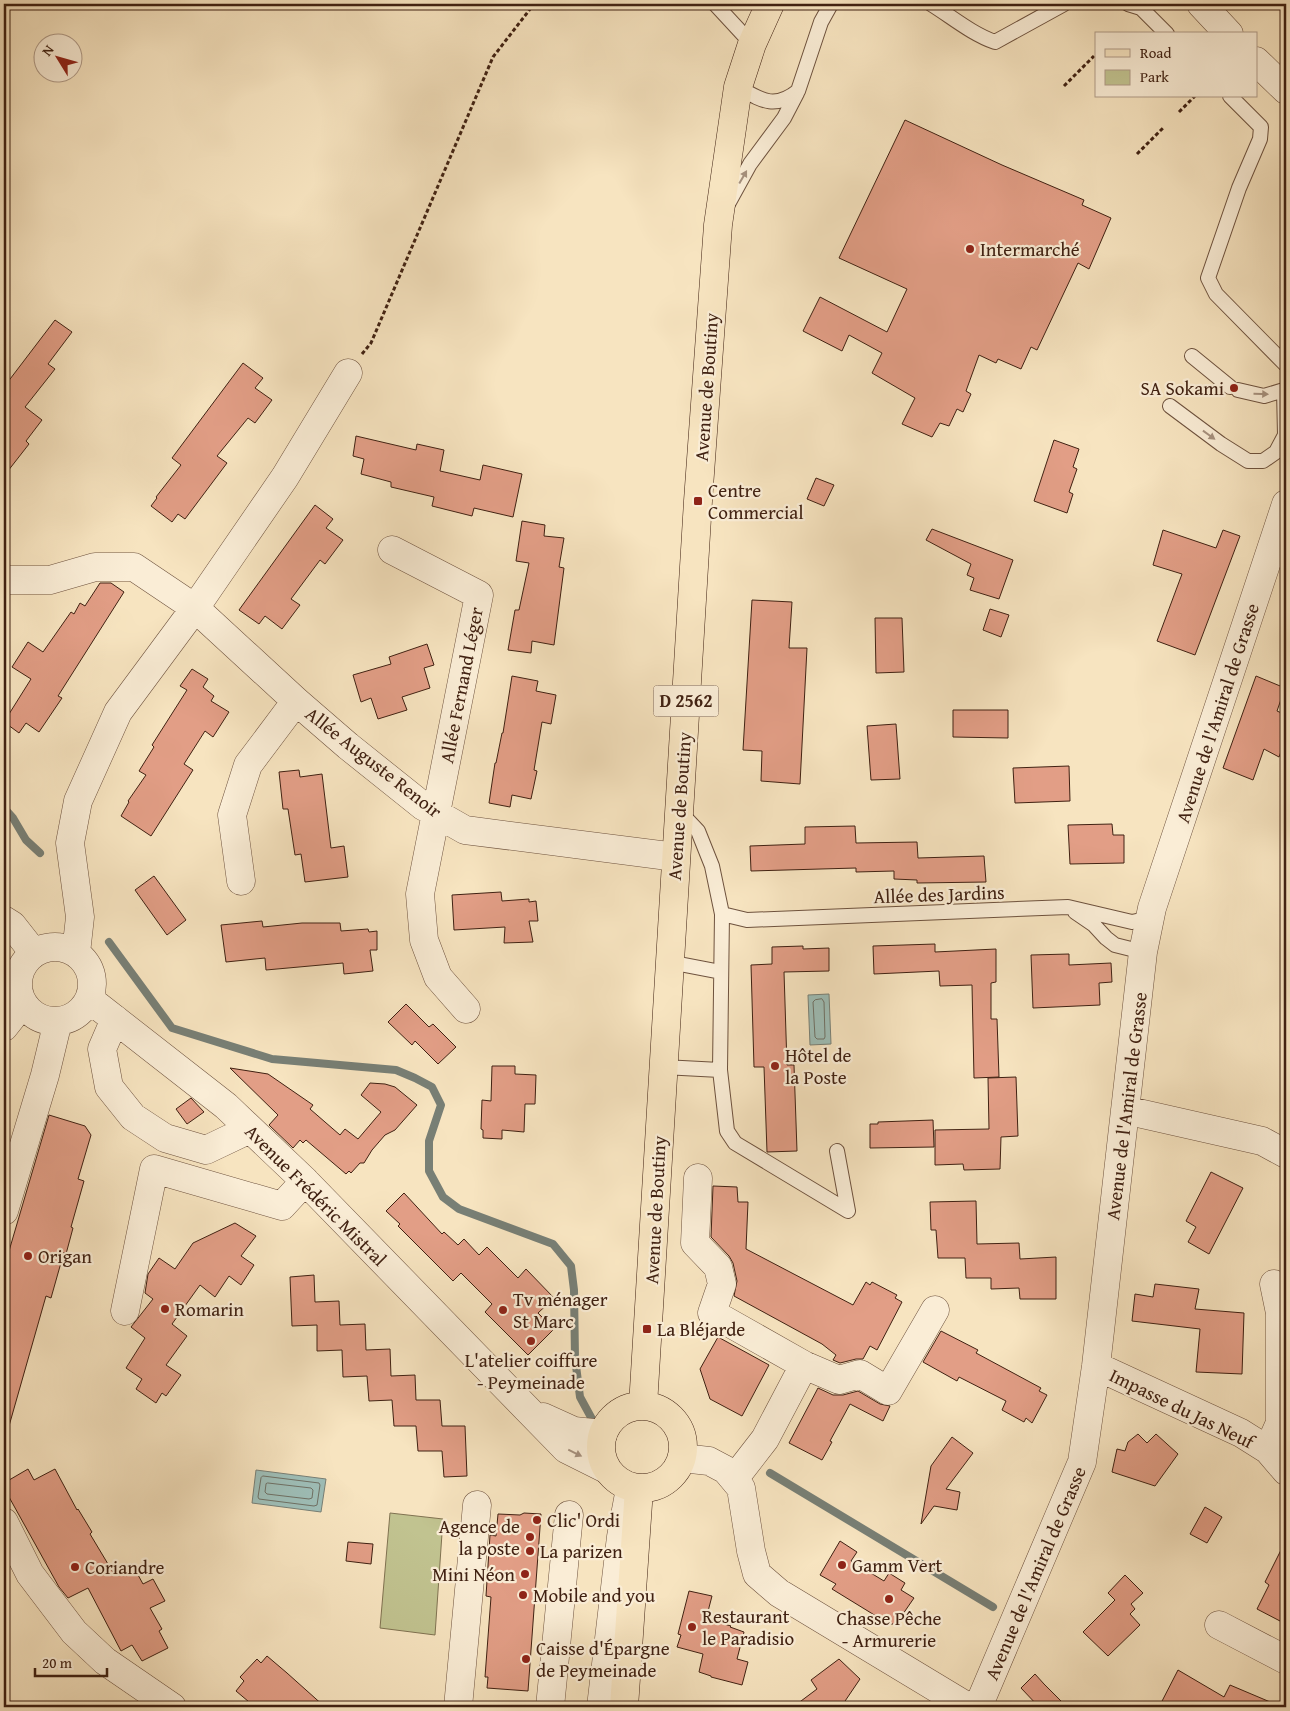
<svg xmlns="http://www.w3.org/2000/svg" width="1290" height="1711" font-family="'Gentium Book Plus',serif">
<rect width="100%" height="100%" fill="#f7e4c0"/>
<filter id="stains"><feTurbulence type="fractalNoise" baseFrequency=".004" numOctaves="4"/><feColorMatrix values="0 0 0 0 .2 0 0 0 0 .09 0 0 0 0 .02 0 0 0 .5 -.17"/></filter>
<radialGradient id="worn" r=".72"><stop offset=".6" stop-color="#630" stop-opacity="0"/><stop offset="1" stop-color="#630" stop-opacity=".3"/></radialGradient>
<path fill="#c1c390" stroke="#807251" d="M390 1513 443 1519 435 1635 380 1628Z"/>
<path fill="#9ebeb7" stroke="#787f75" d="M829 994 831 1044 810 1045 808 995Z
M256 1470 326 1479 321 1512 252 1503Z"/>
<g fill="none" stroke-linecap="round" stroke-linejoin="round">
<path stroke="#6f7064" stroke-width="1" d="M822 999 824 1002 825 1037 824 1039H817L815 1037 813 1002 815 1000Z
M263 1476 319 1483 320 1485 317 1505 314 1506 259 1499 258 1497 261 1478Z
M268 1483 311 1488 313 1490 312 1498 309 1499 267 1494 265 1492 266 1484Z"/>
<path stroke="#787f75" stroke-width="8" d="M4 808 13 818 26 840 40 853
M109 942 172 1028 272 1059 396 1070 415 1078 432 1087 441 1105 429 1141V1171L443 1197 459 1209 553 1244 571 1266 574 1290 575 1358 580 1397 592 1419
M770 1473 993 1607"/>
</g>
<path fill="#e29e86" stroke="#402112" d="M905 120 1002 165 1084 200 1082 205 1111 218 1089 269 1078 263 1037 350 1031 347 1021 369 998 359 996 363 979 355 966 391 971 394 963 412 957 409 949 426 940 423 932 437 902 424 915 398 872 373 882 353 849 335 842 351 803 331 820 297 887 332 907 289 839 258Z
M55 320 72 332 48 364 55 369 25 407 42 420 26 441 29 444 4 476V387Z
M243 363 263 378 255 388 272 400 255 423 248 418 217 456 227 463 185 519 178 514 172 522 151 506 157 498 156 497 181 465 172 458Z
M356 436 416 450 417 444 444 450 440 471 480 480 483 465 522 474 513 517 474 508 472 516 432 506 434 497 391 487V482L361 474 364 459 353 456Z
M1054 440 1079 449 1073 467 1077 469 1069 492 1073 494 1067 513 1034 501Z
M816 478 834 485 824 506 807 499Z
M315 505 333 519 326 528 343 540 325 564 320 560 291 599 300 605 282 629 265 616 259 624 239 610Z
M522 521 545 525 544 536 564 538 559 567 564 568 554 645 532 641 531 653 508 650 515 610H519L529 563 516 561Z
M932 529 1013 560 999 599 970 590 974 578 967 575 971 564 926 540Z
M1163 530 1216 548 1223 530 1240 536 1195 655 1157 641 1182 574 1153 565Z
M100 583H111L124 592 58 696 62 698 39 732 26 723 19 733 4 722 31 679 12 667 28 642 43 652 71 612 74 614 80 603 85 606Z
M752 600 792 602 789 648H807L800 784 761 781 762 751 743 750Z
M990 609 1009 615 1001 637 983 630Z
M875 618H902L904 672 876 673Z
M427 644 434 665 424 668 430 688 402 697 407 710 378 719 371 698 361 702 353 675 391 664 389 657Z
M192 669 208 679 203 687 214 696 211 701 229 712 213 737 205 731 184 764 193 770 151 836 121 816 129 802 128 801 146 775 139 771 154 747 152 745 187 690 180 686Z
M512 676 538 681 536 691 556 695 551 724 542 722 534 770 537 771 531 799 512 795 510 807 489 803 495 763H496L502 733H503Z
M1256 676 1285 688 1277 711 1286 715V738L1279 757 1264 749 1253 780 1223 768Z
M953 710H1008V738L953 737Z
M896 724 900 779 871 780 867 726Z
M1069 766 1070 801 1015 803 1013 768Z
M299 770 300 777 322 774 331 848 344 846 348 877 305 882 301 854 295 855 288 809H283L279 772Z
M1112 824 1113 835H1124V863L1070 864 1068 825Z
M855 826 856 843 917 842 918 858 984 856 986 882 917 883V880L894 879V871L856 872V868L751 871 750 846 805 844V827Z
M154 876 186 920 167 935 135 890Z
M501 892 502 901 529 899V902L536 901 538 921H529L533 942 504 943 505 927 454 930 452 895Z
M262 921 263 927 302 923H340L341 931 368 929 369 932 377 931V950H370L373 971 344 974 343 963 266 970 265 958 226 962 221 925Z
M935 944V952L996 949V982L991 983V1019H997L999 1077 974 1078 972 985 940 986 939 971 874 974 873 946Z
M803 946V949L829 948V971L784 972 787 1065H794L797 1151 767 1152 764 1067H754L751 965 772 964V947Z
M1069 954V965L1111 963 1112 982 1099 983 1100 1005 1033 1008 1031 955Z
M406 1004 429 1027 433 1024 456 1047 438 1064 415 1041 412 1045 388 1022Z
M492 1066H515V1074L536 1075 535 1104H525L524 1132 502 1130V1139L483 1138V1130L481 1129 482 1100 491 1101Z
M230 1068 268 1074 313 1105 310 1109 340 1135 345 1129 358 1139 381 1112 361 1095 370 1083 385 1084 395 1087 417 1105 395 1130 385 1135 372 1150 364 1163H360L351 1173 349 1171 346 1174 306 1140 303 1143 300 1140 293 1148 269 1125 278 1115Z
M1016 1077 1018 1136 1001 1137 1000 1169 964 1170 963 1164 935 1165V1130L989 1129 988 1078Z
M191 1098 204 1112 187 1124 176 1109Z
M49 1115 85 1126 91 1135 78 1179 84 1181 71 1227 73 1228 66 1254 64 1252 51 1298 46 1296 9 1426 4 1425V1268Z
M933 1120 934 1147 870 1148V1124H878V1122Z
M1211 1172 1243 1188 1209 1254 1188 1242 1196 1227 1186 1221Z
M713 1186 737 1187 738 1202H748L746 1249 853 1305 866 1282 870 1285 872 1282 897 1295 895 1298 902 1302 877 1350 870 1346 863 1359H856L840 1363 833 1360 836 1355 822 1344 734 1296 737 1281 733 1263 729 1256 711 1237Z
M404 1193 442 1234 444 1232 458 1245 464 1239 479 1255 487 1247 518 1278 526 1269 554 1298 538 1313 554 1329 528 1355 485 1312 492 1304 461 1273 453 1281 398 1226 400 1224 386 1211Z
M976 1201 977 1244 1019 1243 1020 1259 1056 1257V1299H1020L1019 1288 991 1289V1278H966L965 1258H938L936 1230H931L930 1202Z
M235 1223 256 1236 241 1256 254 1265 241 1285 229 1276 215 1297 200 1285 172 1324 187 1336 166 1365 181 1375 166 1396 162 1393 156 1403 136 1389 142 1379 126 1368 145 1338 131 1327 153 1299 145 1293 148 1274 159 1258 175 1269 193 1243Z
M314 1275 315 1302 339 1301 340 1325 365 1324 366 1350 390 1349 391 1376 415 1375 416 1400H440L442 1426H465L467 1476 444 1477 442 1451H418L416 1426H394L392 1400 369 1401 367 1376 343 1377 342 1350 317 1351V1325L292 1326 290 1277Z
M1155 1284 1199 1289 1195 1309 1244 1313 1242 1374 1196 1372 1200 1329 1132 1321 1135 1294 1153 1297Z
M941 1331 978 1350 976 1353 1041 1388 1039 1391 1047 1395 1032 1423 1026 1418 1024 1422 1002 1410 1006 1401 959 1377 957 1381 923 1362Z
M718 1337 769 1365 742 1416 710 1399 700 1369Z
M818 1388 833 1395H843L858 1391 880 1404 890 1406 883 1421 850 1404 830 1441 832 1442 822 1460 789 1443Z
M1138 1434 1147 1443 1156 1434 1178 1454 1155 1486 1112 1472 1117 1449 1125 1451 1128 1442Z
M952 1437 973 1453 946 1489 960 1492 957 1510 934 1506 921 1524 931 1466Z
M28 1469 34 1480 55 1469 77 1510 78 1509 92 1532 90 1534 114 1574 132 1564 143 1584 153 1579 165 1601 150 1608 162 1629 159 1631 168 1648 142 1661 132 1645 121 1651 88 1588 68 1598 59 1587 4 1488V1483Z
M1205 1507 1222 1517 1207 1543 1190 1534Z
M524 1513 541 1514 528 1691 487 1688 488 1677H485L491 1597 486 1596 490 1535 496 1536 498 1514 520 1515Z
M1286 1540V1608L1280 1621 1257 1609 1269 1585 1265 1582Z
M840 1541 857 1552 851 1561 884 1581 889 1573 905 1583 901 1590 914 1598 896 1624H889L832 1589 836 1584 820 1575Z
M348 1542 373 1544 371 1564 346 1561Z
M1125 1575 1143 1593 1131 1604 1135 1609 1130 1614 1140 1625 1108 1656 1083 1632 1115 1600 1108 1593Z
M689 1591 712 1596 706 1619 731 1626 730 1627 744 1632 737 1659 748 1662 742 1685 711 1677V1676L699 1672 703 1654 677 1647 681 1635 678 1634Z
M267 1656 287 1673 325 1707H255L236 1691 244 1681 240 1677 257 1659 261 1663Z
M839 1659 860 1679 841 1707H793L817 1689 811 1680Z
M1178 1670 1224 1697 1230 1685 1282 1707H1159Z
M1035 1674 1044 1684 1067 1707H1039L1021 1688Z"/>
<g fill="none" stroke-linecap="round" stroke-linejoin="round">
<g stroke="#6e523e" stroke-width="16">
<path id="lane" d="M715 4 752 44
M931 4C952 17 972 34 995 42L1064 4
M1128 4 1141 8 1167 34
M738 87C761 100 774 110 798 91L821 22 831 4
M1230 96 1261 127 1260 139 1239 188 1208 278 1216 294 1286 365
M728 204 750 164 784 118 797 93
M1192 356 1230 387
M1238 390 1264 396 1284 390
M1170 406 1221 444 1248 461H1263L1276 452 1285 435 1284 390 1286 388
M1075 912 1094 925 1106 938 1115 945 1143 952
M722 914 747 920 1068 907 1132 922 1150 918
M669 962 721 972
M663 1067 720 1070 722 914 712 866 698 831 681 813
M720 1070 727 1131 735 1143 848 1211 837 1151"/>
</g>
<g stroke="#6e523e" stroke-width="29">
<path id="street" d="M1201 4 1229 34
M1256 61 1286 90
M392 550 479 595 420 894 424 940 438 977 466 1009
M4 580H50L95 567H134L195 608 296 701 348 746 423 806 465 830 676 857
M241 881 232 815 248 765 296 701
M4 920 12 925 34 953
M18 984a37 37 0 1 1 74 0a37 37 0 1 1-74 0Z
M76 953 80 917 70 843 78 801 118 712 195 608 285 477 348 373
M89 999 226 1106 305 1181 566 1449 606 1469
M115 1019 102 1049 109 1087 133 1117 165 1138 206 1150 250 1129
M4 1027 23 1003
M1125 1110 1262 1141 1286 1154
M698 1178 695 1243 718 1267 722 1284 712 1313 804 1365
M4 1211 45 1075 58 1021
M125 1311 154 1169 282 1206 305 1181
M1096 1366 1241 1433 1268 1450 1286 1471
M543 1417 574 1431 603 1434
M1268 1450 1280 1423V1313L1274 1284
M682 1458 709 1461 726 1470 741 1488 751 1551 757 1574 779 1593 968 1707
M734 1479 765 1439 804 1365 839 1380 860 1374 888 1391 935 1310
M4 1522 30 1574 74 1632 105 1661 172 1707
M1219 1625 1286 1660
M458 1707 477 1505
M550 1707 569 1515
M601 1707 621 1537 629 1494
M978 1707 1082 1462 1096 1366 1143 952 1152 908 1286 504"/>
</g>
<g stroke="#402112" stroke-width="29">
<path id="primary" d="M601 1447a41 41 0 1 1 82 0a41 41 0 1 1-82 0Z
M643 1406 698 501 718 225 738 87 752 44 770 4
M624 1707 639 1489"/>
</g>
<path stroke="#402112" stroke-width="3" stroke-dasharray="4 2.5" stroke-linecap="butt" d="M1064 86 1094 56
M1179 112 1195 96
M1137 154 1163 128
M362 354 371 343 493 57 534 4"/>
<use href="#lane" stroke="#faedd6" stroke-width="14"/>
<use href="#street" stroke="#faedd6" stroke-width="28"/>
<use href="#primary" stroke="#f7e4c0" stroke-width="28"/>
</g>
<defs><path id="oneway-solid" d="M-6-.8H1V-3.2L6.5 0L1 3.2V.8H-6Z" transform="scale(1.25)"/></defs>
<g fill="#a6917e">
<use href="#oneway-solid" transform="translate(743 177) rotate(-60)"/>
<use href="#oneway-solid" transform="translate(1261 394) rotate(2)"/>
<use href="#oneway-solid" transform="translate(1209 435) rotate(36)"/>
<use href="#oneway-solid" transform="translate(575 1453) rotate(26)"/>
</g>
<g fill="#8f2418" stroke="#faedd6" stroke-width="2">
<circle cx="970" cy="249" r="5"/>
<circle cx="1234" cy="388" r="5"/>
<rect x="693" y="496" width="10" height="10" rx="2.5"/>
<circle cx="775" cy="1066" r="5"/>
<circle cx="28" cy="1256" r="5"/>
<circle cx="165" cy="1309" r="5"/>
<circle cx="503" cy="1310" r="5"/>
<rect x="642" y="1324" width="10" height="10" rx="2.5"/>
<circle cx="531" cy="1341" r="5"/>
<circle cx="537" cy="1520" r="5"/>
<circle cx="530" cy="1537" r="5"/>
<circle cx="530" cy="1551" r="5"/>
<circle cx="842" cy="1565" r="5"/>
<circle cx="75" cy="1567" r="5"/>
<circle cx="525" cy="1574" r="5"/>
<circle cx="523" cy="1595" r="5"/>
<circle cx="889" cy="1599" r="5"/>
<circle cx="692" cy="1627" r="5"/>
<circle cx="526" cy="1659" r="5"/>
</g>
<g text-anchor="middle" stroke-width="4.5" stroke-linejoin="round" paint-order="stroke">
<rect fill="#faedd6" stroke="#785e4d" stroke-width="1" x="653.5" y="685.5" width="65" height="31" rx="4"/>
<g font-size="18" font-weight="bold" fill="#402112">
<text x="686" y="707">D 2562</text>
</g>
<g font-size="19" fill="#402112" stroke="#faedd6" text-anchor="start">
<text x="980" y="256">Intermarché</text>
<text x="1224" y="395" text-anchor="end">SA Sokami</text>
<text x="708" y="497">Centre<tspan x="708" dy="22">Commercial</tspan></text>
<text x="785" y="1062">Hôtel de<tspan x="785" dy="22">la Poste</tspan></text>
<text x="38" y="1263">Origan</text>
<text x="513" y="1306">Tv ménager<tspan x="513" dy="22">St Marc</tspan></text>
<text x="175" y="1316">Romarin</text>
<text x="657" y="1336">La Bléjarde</text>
<text x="531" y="1367" text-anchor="middle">L'atelier coiffure<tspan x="531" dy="22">- Peymeinade</tspan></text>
<text x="547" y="1527">Clic' Ordi</text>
<text x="520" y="1533" text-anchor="end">Agence de<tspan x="520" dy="22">la poste</tspan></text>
<text x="540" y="1558">La parizen</text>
<text x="852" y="1572">Gamm Vert</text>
<text x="85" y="1574">Coriandre</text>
<text x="515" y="1581" text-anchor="end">Mini Néon</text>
<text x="533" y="1602">Mobile and you</text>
<text x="702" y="1623">Restaurant<tspan x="702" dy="22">le Paradisio</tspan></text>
<text x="889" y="1625" text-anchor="middle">Chasse Pêche<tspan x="889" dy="22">- Armurerie</tspan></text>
<text x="536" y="1655">Caisse d'Épargne<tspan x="536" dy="22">de Peymeinade</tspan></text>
</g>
<g font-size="19" fill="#402112" stroke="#faedd6">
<text transform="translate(706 387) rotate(-86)" y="7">Avenue de Boutiny</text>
<text transform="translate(461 685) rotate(-79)" y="7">Allée Fernand Léger</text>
<text transform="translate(1217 713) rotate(-72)" y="7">Avenue de l'Amiral de Grasse</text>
<text transform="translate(374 762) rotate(38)" y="7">Allée Auguste Renoir</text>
<text transform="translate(679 806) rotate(-86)" y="7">Avenue de Boutiny</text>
<text transform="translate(939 894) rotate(-2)" y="7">Allée des Jardins</text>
<text transform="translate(1126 1106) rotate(-83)" y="7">Avenue de l'Amiral de Grasse</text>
<text transform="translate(316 1195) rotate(45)" y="7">Avenue Frédéric Mistral</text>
<text transform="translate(655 1210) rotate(-87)" y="7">Avenue de Boutiny</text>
<text transform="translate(1182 1408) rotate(26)" y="7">Impasse du Jas Neuf</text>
<text transform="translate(1035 1573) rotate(-67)" y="7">Avenue de l'Amiral de Grasse</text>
</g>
</g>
<rect width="1290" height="1711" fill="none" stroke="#f7e4c0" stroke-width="20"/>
<rect x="5" y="5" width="1280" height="1701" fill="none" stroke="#402112" stroke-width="2.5"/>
<rect x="10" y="10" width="1270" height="1691" fill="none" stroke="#402112"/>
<rect x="1095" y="32" width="162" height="65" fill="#faedd6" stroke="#b09b88"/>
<rect x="1105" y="49" width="25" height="8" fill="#f7e4c0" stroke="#b09b88"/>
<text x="1140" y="58" font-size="15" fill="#402112">Road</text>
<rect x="1105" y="70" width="25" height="15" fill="#c1c390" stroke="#b09b88"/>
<text x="1140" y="82" font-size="15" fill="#402112">Park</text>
<g transform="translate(58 58) rotate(307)"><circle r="24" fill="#faedd6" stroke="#b09b88"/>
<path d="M0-4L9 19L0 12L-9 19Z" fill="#8f2418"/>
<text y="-8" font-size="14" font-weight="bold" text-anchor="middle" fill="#402112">N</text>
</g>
<path d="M35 1668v8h72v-8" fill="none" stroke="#402112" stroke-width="2.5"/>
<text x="42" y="1668" font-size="15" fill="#402112" stroke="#faedd6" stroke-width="4" paint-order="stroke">20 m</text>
<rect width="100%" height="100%" filter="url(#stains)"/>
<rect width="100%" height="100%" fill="url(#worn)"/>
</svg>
